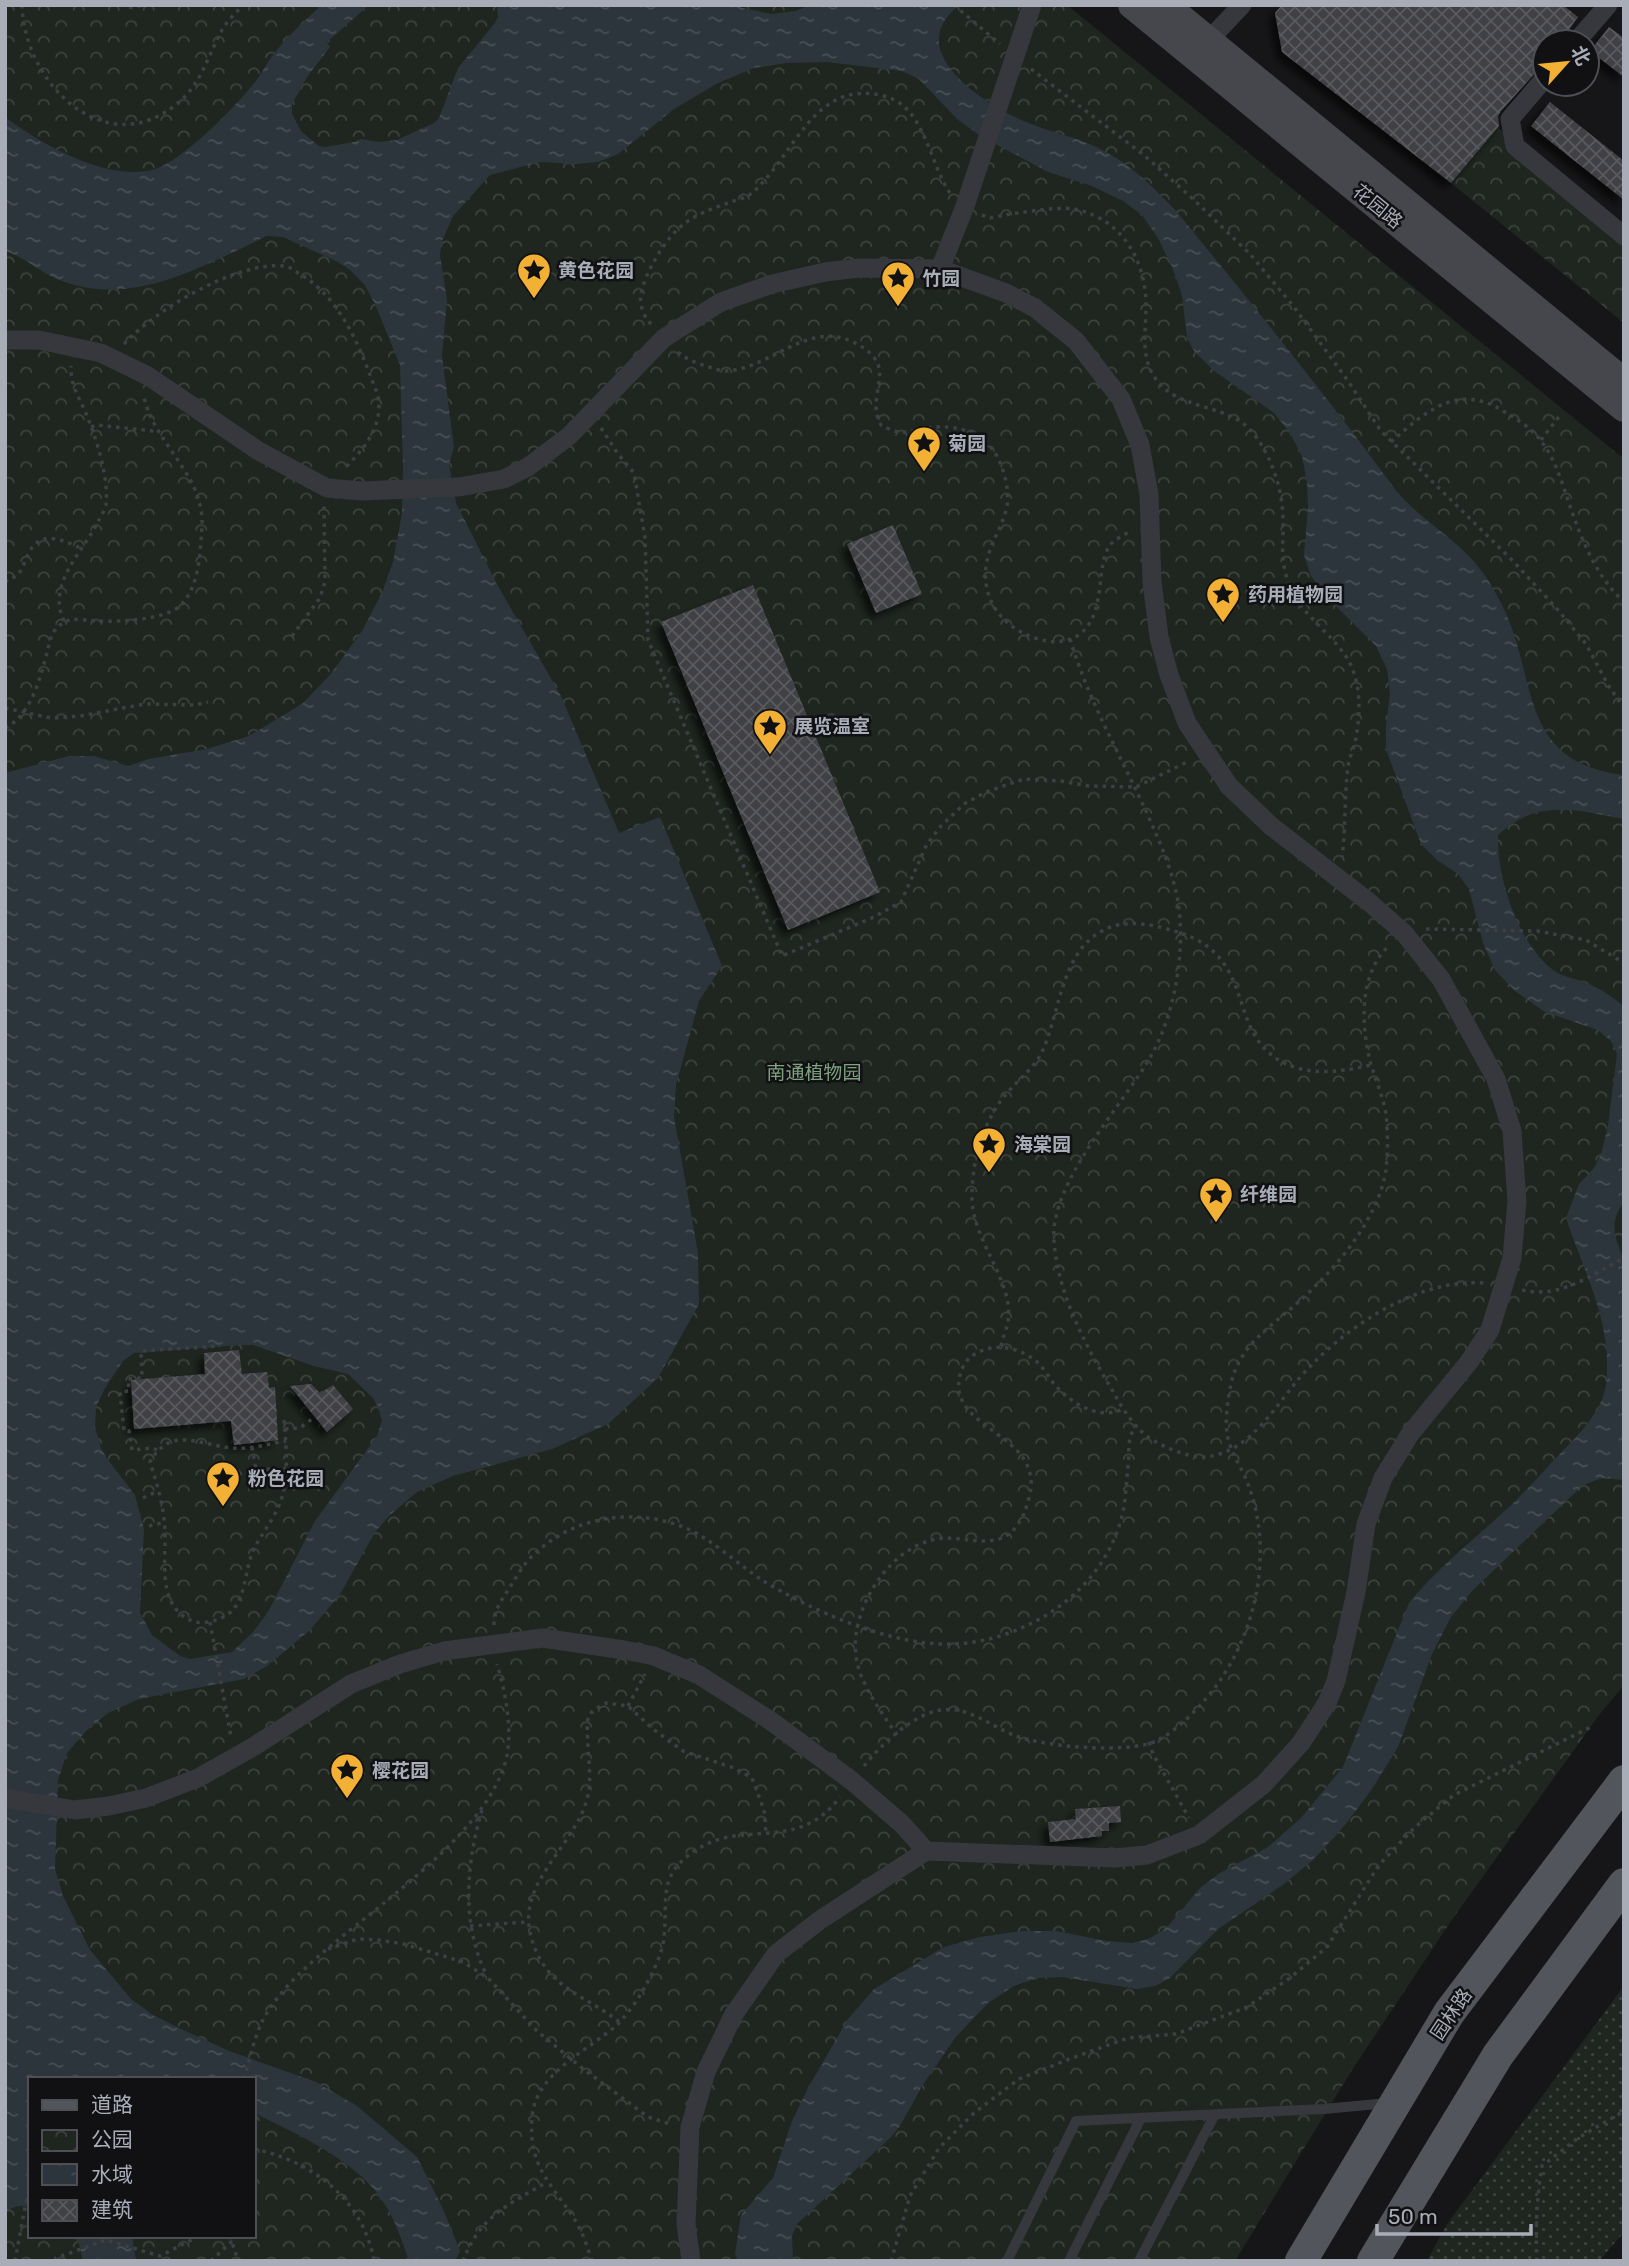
<svg xmlns="http://www.w3.org/2000/svg" width="1629" height="2266" font-family="Rubik,'Noto Sans SC',sans-serif">
<defs>
<pattern id="grass-dots" width="8" height="8" patternUnits="userSpaceOnUse" patternTransform="scale(1.75)"><rect width="8" height="8" fill="#1e261f"/><path d="M2 2h.1M6 6h.1" fill="none" stroke="#3c433d" stroke-width="1.8" stroke-linecap="round"/></pattern>
<pattern id="park-crowns" width="20" height="18" patternUnits="userSpaceOnUse" patternTransform="scale(1.75)"><rect width="20" height="18" fill="#1e261f"/><path d="M2 6a3 3 0 1 1 6 0M12 15a3 3 0 1 1 6 0" fill="none" stroke="#3c433d"/></pattern>
<pattern id="water-ripples" width="26" height="14" patternUnits="userSpaceOnUse" patternTransform="scale(1.75)"><rect width="26" height="14" fill="#2c353c"/><path d="M2 4q2-2 4 0t4 0M15 11q2-2 4 0t4 0" fill="none" stroke="#485056"/></pattern>
<pattern id="building-cross-hatch" width="8" height="8" patternUnits="userSpaceOnUse" patternTransform="scale(1.75)"><rect width="8" height="8" fill="#404145"/><path d="M0 0l8 8M0 8l8-8" fill="none" stroke="#595a5e"/></pattern>
<filter id="shadow"><feDropShadow dx="-6" dy="6" stdDeviation="3.5" flood-color="#0009"/></filter>
</defs>
<rect width="100%" height="100%" fill="#161618"/>
<path fill="url(#grass-dots)" d="M1624 1986V2232L1599 2261H1427L1447 2224Z"/>
<path fill="url(#park-crowns)" fill-rule="evenodd" d="M5 5H1067L1624 459V1685L1599 1715 1451 1921 1352 2070 1235 2261H5ZM30 2079H254V2236H30Z
M1498 128 1624 229V323L1451 183Z"/>
<path fill="url(#water-ripples)" fill-rule="evenodd" d="M322 5H369L327 42 330 47 307 77 292 104V114L301 131 319 146 325 147 354 142 361 139 379 142 397 140 434 123 439 118 458 68 495 23 498 17 497 5H729L771 14 796 11 810 5H958C951 13 942 21 940 31 929 72 1001 113 1031 124 1054 133 1080 138 1102 150 1131 164 1154 188 1176 211 1251 302 1325 394 1395 489 1419 520 1457 538 1480 569 1488 579 1496 593 1502 605 1539 678 1516 762 1624 775V819C1576 810 1537 798 1498 835 1496 876 1519 948 1556 972 1564 977 1577 979 1586 983 1600 988 1612 997 1624 1006V1201C1608 1225 1615 1236 1624 1261V1480L1602 1478 1583 1485 1473 1590 1451 1617 1432 1654 1398 1747 1372 1789 1345 1825 1314 1859 1284 1884 1218 1929 1170 1978 1155 1986 1137 1989 1062 1977 1038 1978 1014 1986 988 2003 955 2038 922 2086 900 2126 890 2138 797 2224 792 2236 793 2261H738L735 2254 741 2215 773 2178 792 2121 808 2088 848 2019 874 1989 944 1947 980 1937 1022 1931H1057L1106 1941 1132 1943 1148 1939 1159 1933 1169 1925 1201 1887 1220 1873 1268 1847 1301 1818 1343 1767 1409 1603C1438 1567 1475 1539 1509 1507 1525 1492 1541 1474 1557 1457 1574 1439 1597 1418 1604 1393 1607 1386 1607 1375 1607 1367 1608 1314 1582 1267 1566 1218L1579 1184 1594 1168 1601 1154 1608 1126 1617 1054 1611 1041 1598 1030 1545 1012 1515 991 1495 970 1483 943 1469 889 1458 874 1437 860 1421 844 1386 749V725L1390 694 1387 669 1376 646 1327 597 1311 576 1304 555 1308 508 1307 483 1302 456 1290 433 1274 413 1213 370 1194 351 1187 338 1182 295 1173 269 1158 238 1142 215 1123 201 1092 186 1048 172 979 135 957 119 919 79 902 71 827 62 787 63 754 68 718 83 674 109 618 154 598 162 576 164 540 162 490 175 453 216 442 241 440 255 447 300 442 356 454 447 449 464 456 503 498 586 561 696 619 833 660 817 722 966 699 1001 676 1085 674 1117 698 1253 699 1304 658 1378 608 1424 552 1449 453 1476 417 1492 389 1516 375 1532 339 1596 309 1631 267 1666 244 1679 139 1699 108 1713 86 1731 67 1753 58 1780 55 1869 63 1896 90 1950 131 1999 153 2015 181 2029 229 2051 316 2082 357 2106 417 2157 443 2209 460 2251 455 2261H409C401 2238 394 2216 380 2197 353 2159 295 2133 254 2113V2079H30V2208C20 2204 13 2206 5 2213V773L69 756H94L128 766 149 759 207 749 249 736 302 704 330 675 362 631 382 593 393 562 402 513 403 469 400 365 375 304 364 284 350 270 338 262 283 237 267 236C204 265 134 308 62 281 42 274 25 257 5 251V117C41 144 105 181 152 170 181 163 237 105 256 81 263 71 269 59 277 50 290 34 306 19 322 5ZM241 1345H253L314 1366 348 1374 373 1398 378 1407 382 1421 377 1436 315 1521 268 1612 253 1632 232 1652 190 1659 180 1656 152 1635 140 1613 144 1529 135 1495 108 1460 101 1448 95 1427 96 1407 105 1388 123 1361 134 1353Z
M73 2236H132L136 2261H83L79 2243Z"/>
<path fill="url(#building-cross-hatch)" filter="url(#shadow)" d="M1282 5H1563L1578 17 1560 42H1545V62L1501 111 1498 116 1499 126 1451 183 1282 52 1275 13Z
M1609 27 1624 38V77L1590 51Z
M1550 102 1624 161V200L1531 126Z
M893 525 922 594 876 613 847 544Z
M753 585 880 892 788 930 661 622Z
M239 1350 242 1374 267 1372 269 1388 275 1387 278 1440 234 1445 231 1421 134 1429 131 1380 205 1374 204 1353Z
M311 1384 320 1393 333 1385 353 1409 327 1432 290 1386Z
M1120 1806 1121 1822 1109 1823V1831H1102V1836L1050 1842 1048 1822 1076 1819 1075 1809Z"/>
<g fill="none" stroke-linecap="round" stroke-linejoin="round">
<path stroke="#3d3f44" stroke-width="3.5" stroke-dasharray="3.5 5" stroke-linecap="butt" d="M22 5C24 83 105 164 178 103 202 83 208 55 222 30 227 21 236 13 243 5
M121 5 133 8 143 5
M954 5 1000 44
M1031 69 1145 156 1193 199 1250 254 1294 307 1348 381 1381 431 1513 561 1558 610 1586 644 1608 685 1624 708
M982 215 990 218C1009 214 1057 206 1074 209 1120 218 1144 257 1146 301 1147 327 1139 355 1155 378 1178 412 1229 402 1254 434 1272 458 1282 488 1283 517 1284 540 1280 551 1286 575 1294 609 1326 628 1345 655 1361 678 1361 710 1356 737 1355 747 1349 757 1348 767 1344 797 1346 827 1342 857
M651 324C644 317 639 305 641 295 644 273 667 236 685 223 698 214 713 208 728 203 736 200 746 198 752 193 795 156 813 78 884 96 925 106 929 163 950 193
M124 344C155 310 237 261 284 266 289 266 294 270 298 273 335 293 356 337 370 375 373 384 380 396 379 406 379 432 361 452 344 469
M678 352C686 359 696 363 706 366 713 368 720 371 727 371 771 368 808 320 853 342 862 346 872 353 877 362 886 380 868 402 881 425 887 428 894 432 901 432 907 433 915 430 921 429 945 424 973 427 990 446 1002 460 1010 487 1007 506 1004 522 995 535 990 550 976 590 996 625 1035 638 1051 643 1065 644 1080 634 1107 613 1095 566 1110 545 1115 539 1126 534 1132 530
M91 427 97 425 152 431 157 428
M601 428 618 454 634 473 645 537 648 640 782 956 874 917 901 902 927 844 941 826 964 804 986 792 1024 779 1061 781 1089 786 1136 787 1189 761
M1541 440 1561 414
M1391 442C1425 412 1458 382 1503 411 1516 419 1532 428 1541 441 1556 460 1563 486 1571 509 1583 543 1597 577 1624 602
M5 582C10 579 16 577 19 573 24 567 25 559 29 553 40 529 64 540 82 549
M64 621C46 584 84 551 99 520 101 516 105 510 106 505 109 477 96 437 85 411 78 396 70 383 71 366
M292 636 320 598 325 582 324 505
M1070 639C1088 699 1119 753 1145 809 1161 845 1177 878 1180 919 1183 963 1173 1017 1151 1056 1123 1105 1049 1183 1054 1241 1058 1296 1087 1348 1115 1395 1122 1408 1131 1421 1141 1431 1152 1443 1189 1459 1205 1457 1248 1453 1272 1411 1297 1381 1339 1331 1415 1278 1484 1283
M5 708 51 718 80 716 145 704 195 705 208 702
M5 728C36 713 43 664 52 634 66 614 77 620 99 621 120 622 167 620 182 604 200 584 200 551 202 527 205 475 154 444 144 397
M1426 929 1537 931 1586 940 1624 963
M1522 1290C1560 1299 1591 1275 1624 1258
M1001 1346C1002 1338 1007 1330 1008 1321 1014 1282 974 1243 972 1200 971 1164 983 1119 1008 1092 1020 1078 1034 1068 1042 1052 1060 1014 1060 954 1102 931 1122 920 1143 923 1163 928 1183 933 1201 939 1215 953 1235 973 1239 999 1249 1024 1272 1077 1322 1077 1371 1065
M284 1420C286 1443 288 1466 284 1489 280 1513 263 1530 253 1551 241 1580 249 1615 208 1622 195 1625 183 1618 175 1608 158 1585 168 1547 164 1519 162 1500 156 1481 150 1462 171 1425 198 1445 232 1448 249 1450 268 1444 286 1441
M285 1429 300 1428 312 1419
M252 1447 256 1470 286 1468
M157 1450 152 1448 132 1450 129 1431H124L120 1392 129 1391 128 1379 142 1378 141 1351 220 1346
M143 1498 158 1491
M149 1526 165 1522
M210 1622 231 1737
M494 1625C494 1609 502 1600 510 1587 518 1574 526 1560 539 1550 580 1514 639 1508 688 1529 711 1539 739 1565 762 1580 810 1610 892 1646 950 1644 986 1644 1025 1630 1054 1610 1084 1590 1110 1558 1120 1523 1126 1505 1126 1485 1128 1466 1130 1451 1126 1439 1136 1426
M628 1706 645 1674
M897 1735C882 1713 865 1691 858 1666 844 1617 887 1547 937 1539 964 1534 995 1553 1016 1527 1023 1518 1026 1509 1029 1498 1047 1433 946 1431 960 1375 962 1366 967 1359 975 1354 995 1342 1021 1347 1038 1363 1044 1369 1049 1377 1054 1384 1071 1403 1098 1421 1123 1409
M1149 1742 1153 1754 1189 1818
M864 1766C881 1745 909 1718 936 1711 966 1703 991 1727 1016 1736 1047 1747 1127 1754 1156 1741 1178 1731 1205 1702 1219 1682 1258 1626 1273 1549 1248 1484 1242 1468 1229 1450 1227 1433 1225 1418 1228 1398 1231 1384 1239 1346 1268 1329 1295 1305 1333 1272 1378 1221 1386 1170 1388 1152 1388 1132 1386 1114 1383 1096 1375 1079 1370 1061 1361 1024 1359 973 1389 946
M482 1810C466 1864 461 1925 487 1976
M470 1926 527 1922
M328 1949 358 1939 378 1940 404 1944 463 1962 488 1978 537 2031 582 2068 648 2117 670 2124
M619 2022C600 2006 576 1997 557 1980 545 1970 536 1954 532 1940 513 1880 580 1846 589 1790 592 1775 584 1724 589 1716 592 1710 601 1706 606 1703L628 1706 653 1729 683 1751 734 1768 752 1778 764 1810 766 1834
M244 2079C250 2058 254 2037 264 2018 280 1989 308 1965 333 1944 388 1898 499 1822 508 1749 511 1721 505 1691 497 1664
M254 2149C312 2161 363 2199 374 2261
M230 2236 238 2261
M15 2261 26 2202 30 2201
M55 2261 56 2258 106 2240 160 2256 199 2236
M211 2261 232 2241
M463 2261C480 2216 508 2205 547 2182
M592 2261C587 2246 582 2230 573 2217 549 2181 528 2165 532 2117 536 2071 591 2050 620 2022 628 2013 636 2002 642 1992 651 1976 662 1956 664 1938 668 1898 657 1875 696 1850 745 1818 797 1854 840 1797
M891 2261 910 2196 939 2148 974 2113 1019 2079 1072 2058 1128 2038 1176 2034 1247 2007 1290 1978 1327 1947 1379 1865 1415 1827 1454 1795 1591 1727
M1537 2261C1535 2229 1537 2197 1542 2166L1578 2138 1624 2111"/>
<path stroke="#37383d" stroke-width="10" d="M1007 2261 1076 2121 1324 2109 1388 2103
M1069 2261 1141 2118
M1139 2261 1215 2114"/>
<path stroke="#37383d" stroke-width="19" d="M1209 40 1242 5
M1576 42 1608 5
M1545 78 1510 119 1515 146 1624 236
M940 269 965 206 1032 5
M5 340H39L101 353 148 376 257 450 327 488 362 491 384 490 459 487 504 479 528 467 569 436 664 338 721 302 772 284 825 272 859 268 940 269 1006 293 1035 308 1076 341 1121 399 1140 445 1149 494 1152 582 1159 637 1169 675 1187 723 1229 786 1271 826 1370 903 1404 933 1441 979 1496 1079 1512 1131 1517 1201 1512 1258 1490 1330 1469 1362 1410 1434 1383 1478 1366 1524 1356 1592 1336 1681 1327 1703 1301 1743 1264 1784 1199 1835 1147 1855 1114 1858 926 1851 820 1920 776 1954 734 2014 706 2072 690 2127 686 2224 691 2261
M5 1798 75 1810 109 1806 146 1798 198 1778 253 1747 351 1684 400 1664 444 1651 542 1638 624 1650 654 1656 699 1675 771 1721 852 1781 902 1824 926 1851"/>
<path stroke="#45474d" stroke-width="28" d="M1132 5 1624 408
M1165 5 1624 382"/>
<path stroke="#53555c" stroke-width="32" d="M1301 2261 1449 2013 1624 1781
M1373 2261 1498 2055 1624 1884"/>
</g>
<defs>
<g id="sight-pin" transform="scale(1.75)"><path d="M0 17L-7.5 6A9.5 9.5 0 1 1 7.5 6Z" fill="#f2b134" stroke="#111113"/><path d="M0-6L1.8-2.2L6-1.7L2.9 1.2L3.7 5.4L0 3.3L-3.7 5.4L-2.9 1.2L-6-1.7L-1.8-2.2Z" fill="#111"/></g>
</defs>
<g fill-rule="evenodd">
<use href="#sight-pin" x="534" y="270"/>
<use href="#sight-pin" x="898" y="278"/>
<use href="#sight-pin" x="924" y="443"/>
<use href="#sight-pin" x="1223" y="594"/>
<use href="#sight-pin" x="770" y="726"/>
<use href="#sight-pin" x="989" y="1144"/>
<use href="#sight-pin" x="1216" y="1194"/>
<use href="#sight-pin" x="223" y="1478"/>
<use href="#sight-pin" x="347" y="1770"/>
</g>
<g text-anchor="middle" stroke-width="5" stroke-linejoin="round" paint-order="stroke">
<g font-size="19" fill="#a8adb8" stroke="#111113">
<text transform="translate(1378 206) rotate(39)" y="7">花园路</text>
<text transform="translate(1451 2014) rotate(-56)" y="7">园林路</text>
</g>
<g font-size="19" font-weight="bold" fill="#a8adb8" stroke="#111113" text-anchor="start">
<text x="558" y="277">黄色花园</text>
<text x="922" y="285">竹园</text>
<text x="948" y="450">菊园</text>
<text x="1248" y="601">药用植物园</text>
<text x="794" y="733">展览温室</text>
<text x="1014" y="1151">海棠园</text>
<text x="1240" y="1201">纤维园</text>
<text x="248" y="1485">粉色花园</text>
<text x="372" y="1777">樱花园</text>
</g>
<g font-size="19" fill="#7fa381" stroke="#111113">
<text x="814" y="1079">南通植物园</text>
</g>
</g>
<rect width="1629" height="2266" fill="none" stroke="#a8adb8" stroke-width="14"/>
<rect x="28" y="2077" width="228" height="161" fill="#111113" stroke="#4d4f55" stroke-width="2"/>
<rect x="42" y="2100" width="35" height="10" fill="#53555c" stroke="#4d4f55" stroke-width="2"/>
<text x="91" y="2112" font-size="21" fill="#a8adb8">道路</text>
<rect x="42" y="2130" width="35" height="21" fill="url(#park-crowns)" stroke="#4d4f55" stroke-width="2"/>
<text x="91" y="2147" font-size="21" fill="#a8adb8">公园</text>
<rect x="42" y="2164" width="35" height="21" fill="url(#water-ripples)" stroke="#4d4f55" stroke-width="2"/>
<text x="91" y="2182" font-size="21" fill="#a8adb8">水域</text>
<rect x="42" y="2200" width="35" height="21" fill="url(#building-cross-hatch)" stroke="#4d4f55" stroke-width="2"/>
<text x="91" y="2217" font-size="21" fill="#a8adb8">建筑</text>
<g transform="translate(1566 63) rotate(63)"><circle r="33" fill="#111113" stroke="#4d4f55" stroke-width="2"/>
<path d="M0-5L12 26L0 18L-12 26Z" fill="#f2b134"/>
<text y="-10" font-size="19" font-weight="bold" text-anchor="middle" fill="#a8adb8">北</text>
</g>
<path d="M1377 2224v10h154v-10" fill="none" stroke="#a8adb8" stroke-width="3.5"/>
<text x="1388" y="2224" font-size="21" fill="#a8adb8" stroke="#111113" stroke-width="5" paint-order="stroke">50 m</text>
</svg>
